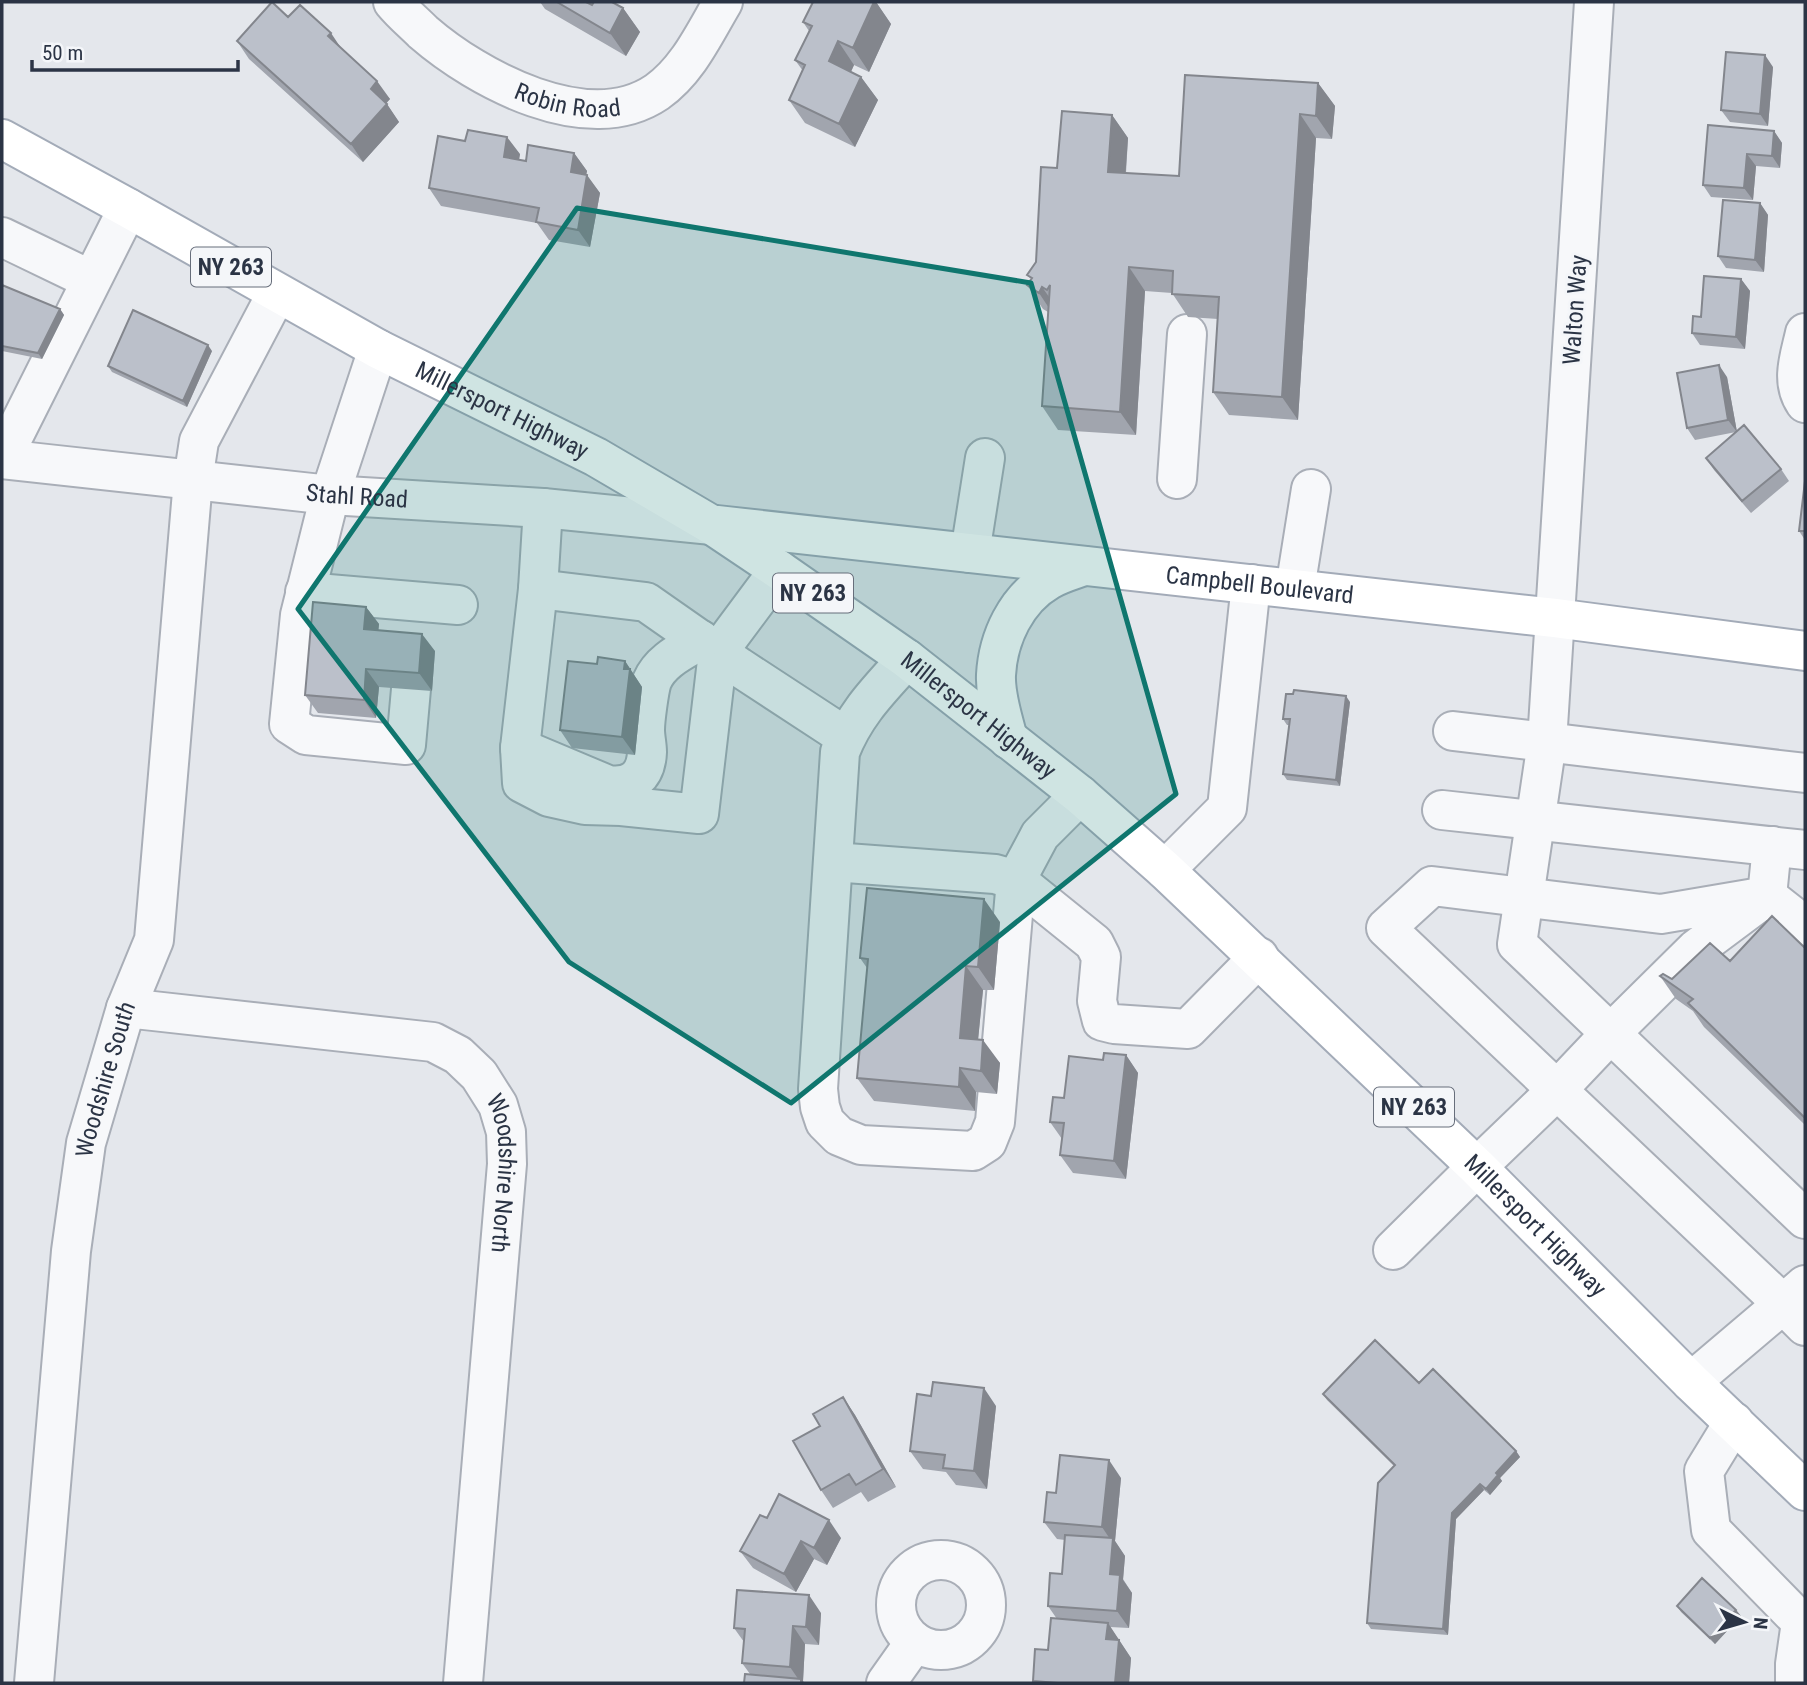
<svg xmlns="http://www.w3.org/2000/svg" width="1807" height="1685" font-family="'Roboto Condensed',sans-serif">
<rect width="100%" height="100%" fill="#e4e7ec"/>
<g fill="none" stroke-linecap="round" stroke-linejoin="round">
<g stroke="#a9aeb7" stroke-width="42">
<g id="minor">
<path id="s1" d="M393 2C402 13 413 22 423 32 477 79 588 139 657 92 688 70 704 34 723 2"/>
<path d="M1594 2 1547 742 1517 944 1805 1219"/>
<path d="M2 237 91 280"/>
<path d="M1805 333C1800 356 1790 381 1805 403"/>
<path d="M378 349 330 495 300 615 289 724 306 735 406 745 411 689"/>
<path id="s2" d="M2 459 330 495 543 508 712 525"/>
<path d="M2 459 128 208"/>
<path d="M1177 479 1187 334"/>
<path d="M543 508 538 589 520 748 522 783 549 797 585 805 621 806 699 814 718 652 779 570"/>
<path d="M970 553 985 458"/>
<path d="M538 589 646 602 739 667 846 737"/>
<path d="M1295 589 1311 489"/>
<path d="M305 592 458 605"/>
<path d="M907 659C880 689 855 713 840 752L818 1089 820 1107 825 1122 839 1136 861 1145 973 1151 987 1142 995 1122 1016 880 1040 835 1080 795"/>
<path d="M1453 731 1805 773"/>
<path d="M520 748 608 785C631 788 646 777 647 752 647 745 645 737 645 730 645 721 649 690 652 681 661 660 683 651 701 640"/>
<path d="M1442 810 1805 850"/>
<path d="M1772 846 1767 896 1696 949 1611 1033 1557 1090 1386 928 1432 886 1661 914 1767 896 1805 926"/>
<path d="M833 862 995 874 1016 880 1094 943 1101 957 1097 1001 1102 1021 1114 1024 1188 1029 1259 957"/>
<path d="M1165 870 1227 808 1251 584"/>
<path id="s3" d="M126 1008 433 1042 458 1055 479 1075 498 1105 506 1132 507 1164 463 1683"/>
<path d="M1393 1250 1477 1167 1557 1090 1783 1304 1805 1285"/>
<path d="M1691 1382 1783 1304 1805 1326"/>
<path d="M1734 1422 1704 1471 1711 1530 1805 1626"/>
<circle cx="941" cy="1605" r="45"/>
<path id="s4" d="M34 1683 71 1251 86 1143 126 1008 154 940 193 480 199 441 277 293"/>
<path d="M886 1683 915 1642"/>
<path d="M1795 1683V1664L1801 1622"/>
</g>
</g>
<g stroke="#a3abb8" stroke-width="42">
<g id="major">
<path id="s5" d="M2 139 128 208 378 349 596 457 712 525 779 570 907 659 1080 795 1165 870 1477 1167 1691 1382 1805 1491"/>
<path id="s6" d="M717 525 1555 618 1805 651"/>
<path d="M1008 739C1003 718 995 696 996 675 998 638 1016 599 1049 580 1059 574 1073 570 1084 566"/>
</g>
</g>
<use href="#minor" stroke="#f7f8fa" stroke-width="38"/>
<use href="#major" stroke="#fff" stroke-width="38"/>
</g>
<path fill="#a1a5ae" d="M540 2H612L623 8 640 32 626 56 545 9Z
M876 2 891 24 869 72 854 65 851 72 861 77 878 100 855 147 805 123 789 100 803 71 795 60 809 31 803 22Z
M288 17 342 50 390 99 386 103 399 122 363 162 249 59 237 41Z
M1773 67 1768 126 1730 122 1721 110Z
M1318 83 1335 106 1332 139 1316 138 1298 420 1229 415 1213 392 1218 319 1188 317 1172 293 1145 291 1136 435 1058 430 1042 406 1048 312 1043 309 1027 285 1031 279 1027 275 1036 262 1057 168 1112 115 1128 138 1126 173 1179 176Z
M1774 131 1782 143 1780 168 1756 166 1753 200 1711 197 1703 185Z
M574 153 587 171 586 175 600 193 590 247 549 240 537 223 441 206 429 188 520 154 519 160 526 161Z
M1760 203 1768 215 1764 272 1726 268 1718 256Z
M1741 279 1750 291 1745 349 1700 345 1692 333 1701 317Z
M2 285 60 309 64 315 42 359 2 351Z
M212 351 187 407 112 372 108 366Z
M1727 377 1737 432 1781 469 1789 481 1751 513 1714 470 1706 458 1736 432 1695 440 1687 428Z
M1805 481V540L1799 531Z
M366 607 379 624 378 630 435 651 432 691 379 687 376 718 318 713 305 695Z
M625 661 642 687 635 755 572 748 560 730 597 664Z
M1350 702 1340 786 1287 780 1283 774 1289 725H1287L1283 719Z
M1000 922 994 990H983L978 1039 1000 1063 997 1094 976 1092 975 1111 874 1101 857 1078 867 968 860 958Z
M1805 948V1125L1704 1027 1693 1011 1676 999 1660 976 1672 979 1730 961Z
M1126 1055 1138 1073 1126 1179 1073 1173 1060 1155 1062 1139 1050 1122 1064 1098 1103 1060Z
M1419 1383 1516 1451 1520 1457 1500 1478 1502 1481 1490 1495 1484 1490 1456 1519 1448 1635 1371 1629 1367 1623 1394 1466 1327 1400 1323 1394Z
M843 1397 855 1415 896 1487 868 1502 861 1492 833 1508 821 1490 820 1426Z
M996 1406 987 1489 956 1485 946 1472 923 1469 910 1451Z
M1121 1478 1115 1541 1125 1556 1123 1579 1132 1593 1129 1628 1110 1627 1131 1658 1129 1683H1034L1033 1681 1048 1650 1057 1619 1048 1606 1062 1574 1065 1540 1057 1539 1044 1522 1056 1493Z
M767 1518 841 1538 827 1565 814 1559 796 1592 753 1568 740 1551Z
M1677 1606 1736 1610 1741 1616 1715 1644 1681 1612Z
M821 1613 819 1645 805 1644 803 1681 804 1683H744L750 1674 742 1663 744 1642 734 1628Z"/>
<path fill="#83868d" d="M874 2H876L891 24 869 72 853 48Z
M623 8 640 32 626 56 610 33Z
M331 33 343 51 328 36Z
M838 41 854 65 845 84 829 61Z
M1765 55 1773 67 1768 126 1760 114Z
M861 77 878 100 855 147 839 124Z
M377 81 390 99 383 107 371 89Z
M1318 83 1335 106 1332 139 1316 116Z
M387 104 399 122 363 162 351 144Z
M1300 114 1316 138 1298 420 1282 397Z
M1112 115 1128 138 1124 195 1108 172Z
M1774 131 1782 143 1780 168 1772 156Z
M507 137 520 154 516 175 504 157Z
M574 153 587 171 583 190 571 172Z
M1747 154 1756 166 1753 200 1744 188Z
M587 175 600 193 590 247 578 230Z
M1760 203 1768 215 1764 272 1755 260Z
M1129 267 1145 291 1136 435 1120 412Z
M1741 279 1750 291 1745 349 1736 337Z
M1042 287 1059 311 1055 317 1039 293Z
M60 309 64 315 42 359 38 353Z
M208 345 212 351 187 407 183 401Z
M1719 365 1727 377 1737 432 1728 420Z
M366 607 379 624 377 647 364 629Z
M422 634 435 651 432 691 419 673Z
M625 661 642 687 635 755 622 737Z
M366 669 379 687 376 718 364 700Z
M1346 696 1350 702 1340 786 1336 780Z
M984 899 1000 922 994 990 978 967Z
M966 966 983 990 976 1061 960 1038Z
M983 1040 1000 1063 997 1094 981 1071Z
M1126 1055 1138 1073 1126 1179 1114 1161Z
M960 1068 976 1092 975 1111 959 1087Z
M984 1388 996 1406 987 1489 974 1471Z
M843 1397 855 1415 896 1487 883 1469Z
M1516 1451 1520 1457 1500 1478 1502 1481 1490 1495 1486 1489 1496 1473Z
M1109 1460 1121 1478 1115 1541 1125 1556 1123 1580 1132 1593 1129 1628 1117 1611 1110 1574 1112 1542 1102 1527Z
M1480 1484 1484 1490 1456 1519 1448 1635 1443 1629 1452 1513Z
M829 1520 841 1538 827 1565 814 1548Z
M801 1541 814 1559 796 1592 784 1574Z
M809 1595 821 1613 819 1645 806 1627Z
M1736 1610 1741 1616 1715 1644 1710 1638Z
M1108 1623 1131 1658 1129 1683H1115L1106 1639Z
M793 1626 805 1644 803 1681 804 1683H801L790 1667Z"/>
<path fill="#bbc0ca" stroke="#83868d" stroke-width="2" d="M272 2 288 17 300 5 331 33 328 36 377 81 371 89 387 104 351 144 237 41Z
M557 2H586L592 5 594 2H612L623 8 610 33Z
M813 2H874L853 48 838 41 829 61 861 77 839 124 789 100 805 65 795 60 812 26 803 22Z
M1726 52 1765 55 1760 114 1721 110Z
M1185 75 1318 83 1316 116 1300 114 1282 397 1213 392 1219 297 1172 294 1173 271 1129 267 1120 412 1042 406 1050 285 1047 290 1042 287 1039 293 1027 285 1032 278 1027 275 1036 262 1041 167 1057 168 1062 111 1112 115 1108 172 1179 176Z
M1708 125 1774 131 1772 156 1747 154 1744 188 1703 185Z
M468 130 507 137 504 157 526 161 528 145 574 153 571 172 587 175 578 230 536 222 539 208 429 188 438 136 465 141Z
M1723 200 1760 203 1755 260 1718 256Z
M1704 276 1741 279 1736 337 1692 333 1693 316 1701 317Z
M2 285 60 309 38 353 2 346Z
M133 310 208 345 183 401 108 366Z
M1719 365 1728 420 1687 428 1677 373Z
M1744 425 1781 469 1742 501 1706 458Z
M1805 481V531H1799Z
M313 602 366 607 364 629 422 634 419 673 366 669 364 700 305 695Z
M598 657 625 661 624 669H630L622 737 560 730 568 661 597 664Z
M1294 690 1346 696 1336 780 1283 774 1290 719H1283L1286 694H1293Z
M867 888 984 899 978 967 966 966 960 1038 983 1040 981 1071 960 1068 959 1087 857 1078 868 959 860 958Z
M1772 916 1805 948V1118L1688 1003 1693 999 1660 976 1663 974 1672 979 1710 943 1730 961Z
M1104 1053 1126 1055 1114 1161 1060 1155 1064 1123 1050 1122 1053 1097 1064 1098 1069 1056 1103 1060Z
M1375 1340 1419 1383 1433 1369 1516 1451 1496 1473 1498 1475 1486 1489 1480 1484 1452 1513 1443 1629 1367 1623 1378 1483 1395 1465 1323 1394Z
M933 1382 984 1388 974 1471 943 1468 945 1455 910 1451 917 1394 931 1396Z
M843 1397 883 1469 856 1485 849 1474 821 1490 793 1441 820 1426 813 1414Z
M1060 1455 1109 1460 1102 1527 1044 1522 1047 1492 1056 1493Z
M779 1494 829 1520 814 1548 801 1541 784 1574 740 1551 760 1515 767 1518Z
M1065 1535 1113 1538 1110 1574 1120 1575 1117 1611 1048 1606 1050 1573 1062 1574Z
M1702 1578 1736 1610 1710 1638 1677 1606Z
M737 1590 809 1595 806 1627 793 1626 790 1667 742 1663 745 1629 734 1628Z
M1051 1618 1108 1623 1106 1639 1119 1640 1115 1683H1058L1033 1681 1035 1649 1048 1650Z
M745 1674 801 1679V1683H744Z"/>
<path fill="#0f766e" fill-opacity="0.2" stroke="#0f766e" stroke-width="5" stroke-linejoin="round" d="M577 208 1031 283 1176 794 791 1103 569 962 298 609Z"/>
<g text-anchor="middle" stroke-width="6" stroke-linejoin="round" paint-order="stroke">
<g fill="#f4f6f9" stroke="#676e7b" stroke-width="2">
<rect x="191" y="247.5" width="80" height="39" rx="5"/>
<rect x="773" y="573.5" width="80" height="39" rx="5"/>
<rect x="1374" y="1087.5" width="80" height="39" rx="5"/>
</g>
<g font-size="23" font-weight="bold" fill="#2b3445">
<text x="231" y="275">NY 263</text>
<text x="813" y="601">NY 263</text>
<text x="1414" y="1115">NY 263</text>
</g>
<g font-size="24" fill="#2b3445" stroke="#f4f6f9">
<text dy="8" stroke="none"><textPath href="#s1" startOffset="206">Robin Road</textPath></text>
<text transform="translate(1575 310) rotate(-86)" y="8">Walton Way</text>
<text dy="8" stroke="none"><textPath href="#s5" startOffset="569">Millersport Highway</textPath></text>
<text dy="8" stroke="none"><textPath href="#s2" startOffset="357">Stahl Road</textPath></text>
<text dy="8" stroke="none"><textPath href="#s6" startOffset="546">Campbell Boulevard</textPath></text>
<text dy="8" stroke="none"><textPath href="#s5" startOffset="1136">Millersport Highway</textPath></text>
<text dy="8" stroke="none"><textPath href="#s4" startOffset="609">Woodshire South</textPath></text>
<text dy="8" stroke="none"><textPath href="#s3" startOffset="471">Woodshire North</textPath></text>
<text dy="8" stroke="none"><textPath href="#s5" startOffset="1892">Millersport Highway</textPath></text>
</g>
</g>
<rect width="1807" height="1685" fill="none" stroke="#2b3445" stroke-width="7"/>
<g transform="translate(1744 1622) rotate(95)" stroke="#f4f6f9" stroke-width="5" paint-order="stroke">
<path d="M0-5L12 26L0 18L-12 26Z" fill="#2b3445"/>
<text y="-10" font-size="19" font-weight="bold" text-anchor="middle" fill="#2b3445">N</text>
</g>
<path d="M32 60v10h206v-10" fill="none" stroke="#2b3445" stroke-width="3.5"/>
<text x="42" y="60" font-size="21" fill="#2b3445" stroke="#f4f6f9" stroke-width="5" paint-order="stroke">50 m</text>
</svg>
